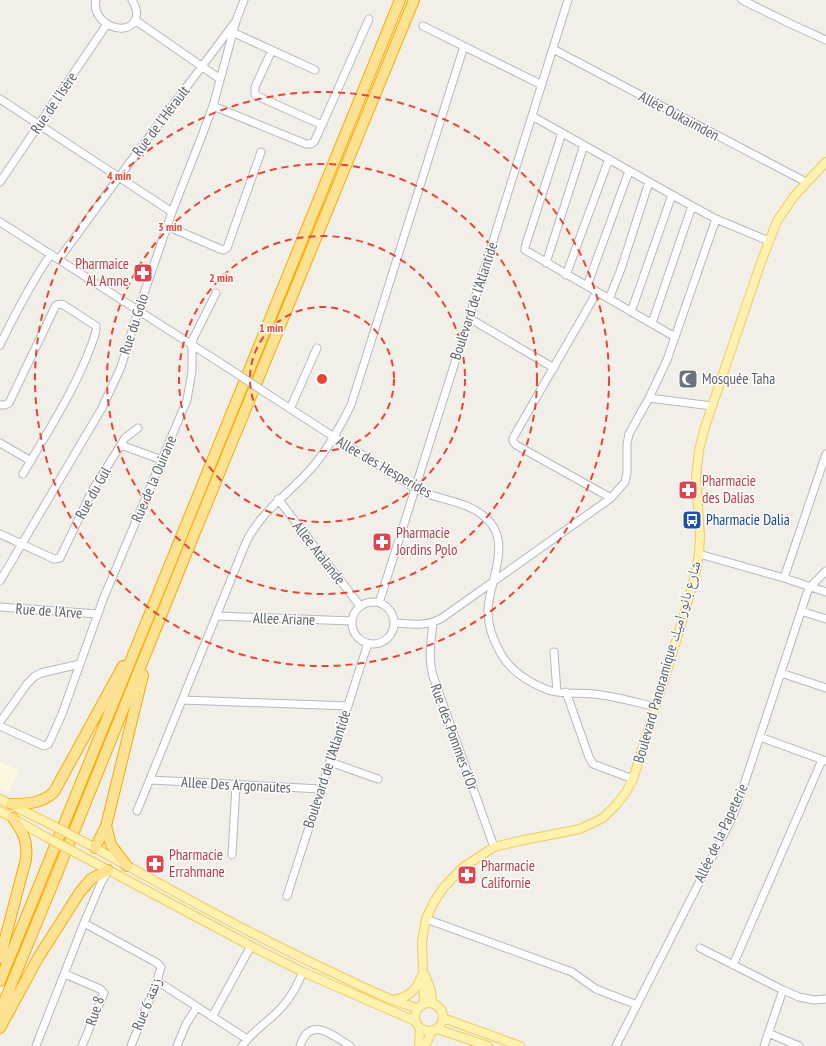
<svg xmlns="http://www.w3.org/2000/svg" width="826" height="1046" font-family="'PT Sans Narrow','Noto Naskh Arabic',sans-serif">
<rect width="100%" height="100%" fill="#f1efe8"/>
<path fill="#fef7e0" d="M0 762 19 770 9 792 0 788Z"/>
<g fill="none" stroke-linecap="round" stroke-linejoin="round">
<g stroke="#b5b8bc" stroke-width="9">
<path id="minor" d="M96 0C90 23 128 40 136 18 138 11 135 5 132 0
M742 0 791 24 826 40
M135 20 220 79
M423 26 542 85
M232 32 315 70
M553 49 806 182
M272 50 255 87V95L322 125
M0 99 172 212
M213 106 306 144H311L314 142 322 125 369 19
M532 116 692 206 716 219 769 241
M562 133 525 247V250L675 337
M0 182 107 24
M0 222 236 373
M167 226 220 249 223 250 227 248 261 152
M59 259 119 177 236 21 244 0
M546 263 584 145
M566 275 609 159
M587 286 629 171
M597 292 513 438V441L516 445 611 498
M609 299 621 269 649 182
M631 312 672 195
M469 318 554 368
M652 323 692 206
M0 345C15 314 31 283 51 254
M266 393 334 437 416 489C439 501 468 500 487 519 512 542 490 581 488 608 487 625 493 640 501 654 511 671 530 683 548 690 563 695 579 692 594 694 614 696 635 702 656 707
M649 398 712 406
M0 405H5L9 403 56 305 62 304 96 326C97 332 93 340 91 346 74 392 47 432 23 474
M290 409 317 348
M0 443 31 461
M121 445 162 460
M278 499 360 606
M0 534 54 559 60 558 92 491 125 438 138 428
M699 554 784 578 826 592
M784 578 826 454
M0 581 102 408 121 367 138 311 172 212 201 138 213 106 236 21
M352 623a21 21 0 1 1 42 0a21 21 0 1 1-42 0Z
M379 603 469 318 568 0
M0 607 98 614
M801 611 826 619
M217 616 352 621
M394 623C412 624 426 627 442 618L611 498 625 482 627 473V444L629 434 649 398 667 360 716 219
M433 623C431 641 428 658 433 676L494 847
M554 652 557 692
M781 673 826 688
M566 692 589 757 593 764 633 779
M183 700 348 706
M0 722 27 684 35 676 41 673 80 664
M0 725 2 727 44 746 48 744 50 741 62 714 104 597 187 400 192 371V345L193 339 216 293
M760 737 826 761
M330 762 378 779
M151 780 321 789
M137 811 247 540C264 509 285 497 308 472 326 453 339 429 351 405L464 46
M232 855 236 785
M287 896 368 643
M426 919 572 972 596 989 637 1005
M84 923 157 963 161 967 157 981 131 1046
M700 948 783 990 799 997 814 1000 826 999
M733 965 822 760
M65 974 100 989 104 993 82 1046
M157 981 247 1039
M212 1017 251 946
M768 1033 799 1046
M36 1046 84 923 101 883 108 871
M177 1046 186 1024 197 1007
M242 1046C253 1030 270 1021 282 1007 292 996 297 985 303 972
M300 1046C310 1015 332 1035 350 1046
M616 1046 733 816 740 797 807 593 810 587 826 571
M764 1046 783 990"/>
</g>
<g stroke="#f2c960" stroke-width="10">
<path id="major" d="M0 799 50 824
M0 811 44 836
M86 843C164 886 242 930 323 968 354 982 384 999 417 1008
M80 855 251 946 303 972 415 1021
M425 975 431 991 432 1003
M394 1000C410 997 416 990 422 975
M415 1017a14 14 0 1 1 28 0a14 14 0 1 1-28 0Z
M424 1003 422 941 426 919 434 902 444 887 462 868 494 847 519 841 580 829 603 818 616 805 626 792 633 779 682 622 695 575 699 554 700 536 696 477 699 450 705 427 760 265 777 221 795 195 826 162
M443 1018 520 1046
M437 1029 488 1046
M419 1046 420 1029
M425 1046 432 1031"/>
</g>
<g stroke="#f9ab00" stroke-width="12">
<path id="highway" d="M11 804C27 804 41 804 54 792L123 666
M95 848 106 826
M127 866 111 845 106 826 143 675
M0 958 26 859C28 840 23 833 13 818
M0 981 400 0
M0 1012 56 876 184 559 414 0
M0 1028 38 958 80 892 91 879 108 870"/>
</g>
<use href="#minor" stroke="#fff" stroke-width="7"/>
<use href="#major" stroke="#fff2af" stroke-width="8"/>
<use href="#highway" stroke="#fde293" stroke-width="10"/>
<g stroke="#b5b8bc" stroke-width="9" stroke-linecap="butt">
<path id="minor-bridge" d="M236 373 266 393"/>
</g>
<g stroke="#f2c960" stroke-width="10" stroke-linecap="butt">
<path id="major-bridge" d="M50 824 86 843
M44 836 80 855"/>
</g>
<use href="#minor-bridge" stroke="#fff" stroke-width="7"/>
<use href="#major-bridge" stroke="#fff2af" stroke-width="8"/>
</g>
<g fill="none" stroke="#ea4335" stroke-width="2" stroke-dasharray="7 5">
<circle cx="322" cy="379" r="72"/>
<circle cx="322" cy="379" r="143"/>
<circle cx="322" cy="379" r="215"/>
<circle cx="322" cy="379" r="287"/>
</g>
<defs>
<g id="pharmacy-square" transform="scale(1)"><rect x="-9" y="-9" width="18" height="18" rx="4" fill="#e0444e" stroke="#fff"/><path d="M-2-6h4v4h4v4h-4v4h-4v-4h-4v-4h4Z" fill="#fff"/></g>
<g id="mosque-square" transform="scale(1)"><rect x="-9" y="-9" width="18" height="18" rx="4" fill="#6b7280" stroke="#fff"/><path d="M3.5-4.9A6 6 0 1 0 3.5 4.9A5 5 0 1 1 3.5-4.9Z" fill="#fff"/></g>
<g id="bus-square" transform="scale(1)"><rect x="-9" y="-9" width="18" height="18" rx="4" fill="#1a4fb4" stroke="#fff"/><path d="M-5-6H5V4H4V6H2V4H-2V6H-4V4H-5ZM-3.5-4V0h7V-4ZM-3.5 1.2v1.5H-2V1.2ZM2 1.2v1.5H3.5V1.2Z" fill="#fff"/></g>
</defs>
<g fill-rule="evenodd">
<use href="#pharmacy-square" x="143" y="273"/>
<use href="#mosque-square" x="688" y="379"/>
<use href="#pharmacy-square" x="688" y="490"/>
<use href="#bus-square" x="692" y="520"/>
<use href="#pharmacy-square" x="382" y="542"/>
<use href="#pharmacy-square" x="155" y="864"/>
<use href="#pharmacy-square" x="467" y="875"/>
</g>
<g text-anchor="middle" stroke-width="3" stroke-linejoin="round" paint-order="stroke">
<g font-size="15" fill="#5f6368" stroke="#fff">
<text transform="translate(54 103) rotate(-56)" y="5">Rue de l'Isère</text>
<text transform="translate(679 116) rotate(28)" y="5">Allée Oukaïmden</text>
<text transform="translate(161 121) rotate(-53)" y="5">Rue de l'Hérault</text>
<text transform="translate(474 301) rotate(-72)" y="5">Boulevard de l'Atlantide</text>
<text transform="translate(134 324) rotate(-72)" y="5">Rue du Golo</text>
<text transform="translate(384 467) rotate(30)" y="5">Allee des Hesperides</text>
<text transform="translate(154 479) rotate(-67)" y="5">Rue de la Ouirane</text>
<text transform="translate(93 493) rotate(-61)" y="5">Rue du Gul</text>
<text transform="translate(319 553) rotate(52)" y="5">Allee Atalande</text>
<text transform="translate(49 611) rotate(4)" y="5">Rue de l'Arve</text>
<text transform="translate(284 619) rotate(2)" y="5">Allee Ariane</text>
<text transform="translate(667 662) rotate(-74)" y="5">Boulevard Panoramique شارع بانوراميك</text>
<text transform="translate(454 737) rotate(70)" y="5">Rue des Pommes d'Or</text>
<text transform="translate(327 769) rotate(-72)" y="5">Boulevard de l'Atlantide</text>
<text transform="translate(236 785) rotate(3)" y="5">Allee Des Argonautes</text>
<text transform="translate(721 833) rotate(-65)" y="5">Allée de la Papeterie</text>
<text transform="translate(147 1004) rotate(-68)" y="5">Rue 6 زنقة</text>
<text transform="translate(95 1011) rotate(-72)" y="5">Rue 8</text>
</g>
<g font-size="15" fill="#be3a42" stroke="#fff" text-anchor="start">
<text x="129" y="269" text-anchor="end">Pharmaice<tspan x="129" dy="17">Al Amne</tspan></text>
<text x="702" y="486">Pharmacie<tspan x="702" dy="17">des Dalias</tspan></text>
<text x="396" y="538">Pharmacie<tspan x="396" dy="17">Jordins Polo</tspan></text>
<text x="169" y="860">Pharmacie<tspan x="169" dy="17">Errahmane</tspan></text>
<text x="481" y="871">Pharmacie<tspan x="481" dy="17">Californie</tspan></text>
</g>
<g font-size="15" fill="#5b616d" stroke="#fff" text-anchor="start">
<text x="702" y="384">Mosquée Taha</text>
</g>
<g font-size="15" fill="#164399" stroke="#fff" text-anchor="start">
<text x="706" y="525">Pharmacie Dalia</text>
</g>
</g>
<circle cx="322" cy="379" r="6" fill="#ea4335" stroke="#fff" stroke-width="2"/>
<g font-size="12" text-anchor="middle" font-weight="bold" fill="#ea4335" stroke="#fff" stroke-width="3" stroke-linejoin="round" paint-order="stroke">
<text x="119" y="180">4 min</text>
<text x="170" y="231">3 min</text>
<text x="221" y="282">2 min</text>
<text x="271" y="332">1 min</text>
</g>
</svg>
